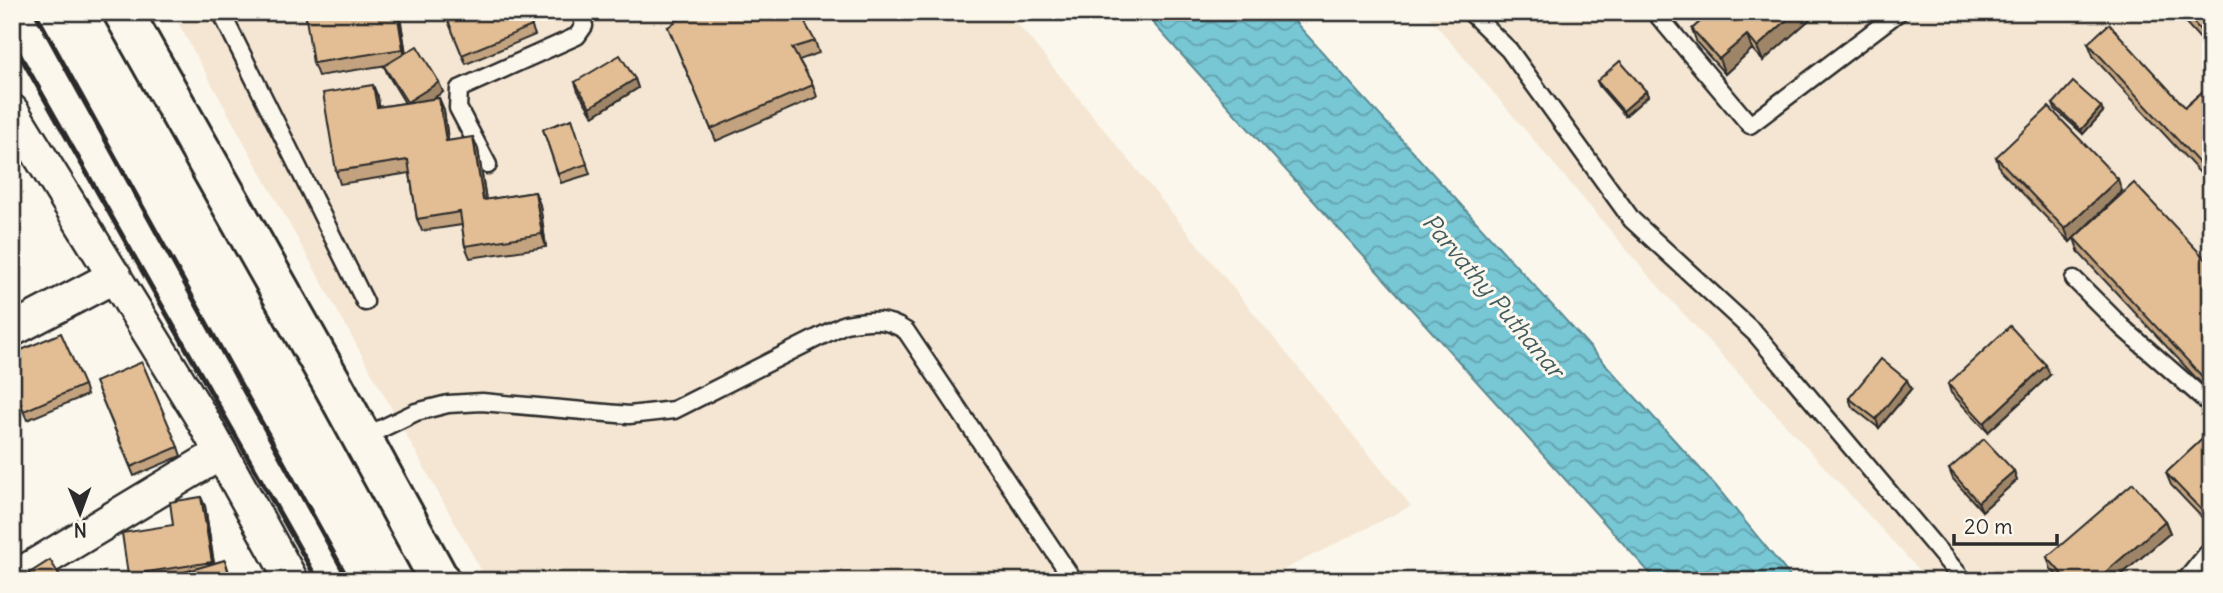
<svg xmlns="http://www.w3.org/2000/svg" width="2223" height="593" font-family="Delius,sans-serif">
<defs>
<pattern id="water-waves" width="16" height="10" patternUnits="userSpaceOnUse" patternTransform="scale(1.75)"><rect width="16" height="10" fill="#78c7d5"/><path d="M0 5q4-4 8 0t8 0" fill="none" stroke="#63a2ad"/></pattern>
</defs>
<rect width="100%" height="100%" fill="#fbf7ec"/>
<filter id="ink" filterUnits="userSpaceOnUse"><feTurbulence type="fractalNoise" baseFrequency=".0143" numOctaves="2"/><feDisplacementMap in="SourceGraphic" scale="14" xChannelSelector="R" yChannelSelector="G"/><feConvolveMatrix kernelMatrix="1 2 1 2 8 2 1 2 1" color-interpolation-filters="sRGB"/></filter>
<g filter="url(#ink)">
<path fill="#f4e6d2" d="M172 12H1008L1411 506 1261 581H487Z
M1425 12H2211V581H1929L1648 275Z"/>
<path fill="url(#water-waves)" stroke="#598991" stroke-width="2" d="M1143 12H1286L1715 485 1794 581H1657Z"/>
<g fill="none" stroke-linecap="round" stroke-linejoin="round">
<g stroke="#2b2b2b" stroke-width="21">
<path id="lane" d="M221 12 365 302
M1470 12 1509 50 1632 220 1756 334 1964 581
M1655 12 1750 125 1899 12
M488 165 458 108 459 89 577 36 584 26 581 12
M2074 279 2123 328 2211 405
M362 438 416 412 448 404 482 402 629 415 674 410 845 324C869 320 885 317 906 331L1074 581
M2185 581 2211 549"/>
</g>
<g stroke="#2b2b2b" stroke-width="37">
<path id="street" d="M12 111 200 415 292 581
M12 330 115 276
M12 579 221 453"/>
</g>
<g stroke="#2b2b2b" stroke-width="44">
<path id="secondary" d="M123 12 332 383 440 581"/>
</g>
<use href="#lane" stroke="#fbf7ec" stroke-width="16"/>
<use href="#street" stroke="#fbf7ec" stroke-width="32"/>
<use href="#secondary" stroke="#fbf7ec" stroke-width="38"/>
<path stroke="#2b2b2b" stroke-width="5" d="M35 12 349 581
M12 41 318 581"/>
</g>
<path fill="#c3a37f" stroke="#2b2b2b" stroke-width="2" d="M526 12 535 35 466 64 447 18Z
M1711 12H1818L1763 61 1752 49 1725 74 1697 43 1692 29Z
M2176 12H2211V51Z
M400 17 406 53 443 92 430 99 439 98 444 110 448 141 478 149 486 200 535 192 540 205 546 247 470 258 465 246 462 225 422 231 417 219 410 173 340 184 336 171 378 97 379 107 405 103 388 75 384 66 387 65 318 76 313 63Z
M668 27 815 41 819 53 799 60 813 85 817 97 716 141Z
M2088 43 2185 107 2211 84V185L2094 58Z
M635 79 638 88 593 116 578 91 575 82Z
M1597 81 1646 91 1648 96 1625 116 1599 86Z
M2053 104 2103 112 2083 134 2055 109Z
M572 119 590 174 561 183 543 129Z
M1996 157 2122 191 2070 242 2000 170Z
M2074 238 2211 265V394L2079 253Z
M12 354 84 385 87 395 27 420 12 385Z
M2050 375 1988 432 1951 393 1948 384Z
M1911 389 1879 428 1852 407 1849 398Z
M99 391 178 447 181 456 134 476Z
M2211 431V527L2171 485 2166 473Z
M1949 469 2014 471 2017 480 1982 511 1953 479Z
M205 506 214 563 225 560 228 569 154 581H130L128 575 173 525Z
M2165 521 2170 533 2114 581H2062L2051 569 2047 557Z"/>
<path fill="#9f8568" stroke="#2b2b2b" stroke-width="2" d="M397 12H399L400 17 407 61 403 49Z
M1796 12H1818L1763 61 1757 47Z
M1747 35 1752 49 1725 74 1719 59Z
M635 79 638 88 593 116 590 107Z
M439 82 443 92 411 112 407 102Z
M373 85 378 97 381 120 377 107Z
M1646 91 1648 96 1625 116 1623 111Z
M439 98 444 110 450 154 446 141Z
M2101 107 2103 112 2083 134 2081 130Z
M473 137 478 149 488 213 483 200Z
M2118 179 2122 191 2070 242 2065 229Z
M535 192 540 205 546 247 542 234Z
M2046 365 2050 375 1988 432 1984 423Z
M1907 380 1911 389 1879 428 1876 419Z
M2014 471 2017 480 1982 511 1978 502Z
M201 497 205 506 215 571 212 562Z
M2165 521 2170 533 2114 581H2095Z"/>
<path fill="#e3be94" stroke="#2b2b2b" stroke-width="2" d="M305 12H397L403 49 313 63Z
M461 12H526L532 26 462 55 447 18Z
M688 12H799L815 41 792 48 813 85 711 129 668 27Z
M1711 12H1796L1757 47 1747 35 1719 59 1692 29Z
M2184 12H2211V42Z
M2109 24 2185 107 2211 84V176L2088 43Z
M417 46 439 82 407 102 384 66Z
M620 55 635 79 590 107 575 82Z
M1620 61 1646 91 1623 111 1597 81Z
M2073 82 2101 107 2081 130 2053 104Z
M373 85 377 107 439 98 446 141 473 137 483 200 535 192 542 234 465 246 460 212 417 219 408 160 336 171 323 93Z
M2049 107 2118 179 2065 229 1996 157Z
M572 119 587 164 558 174 543 129Z
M2134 183 2211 265 2210 385 2074 238Z
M2010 326 2046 365 1984 423 1948 384Z
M61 333 84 385 24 411 12 384V354Z
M1881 359 1907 380 1876 419 1849 398Z
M142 362 178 447 131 467 95 382Z
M2211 431V520L2166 473Z
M1984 439 2014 471 1978 502 1949 469Z
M2133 483 2165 521 2095 581H2068L2047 557Z
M201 497 212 562 128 575 122 533 173 525 170 502Z
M50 560 63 581H17Z
M225 560 231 581H180L178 574Z"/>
</g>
<g text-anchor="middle" stroke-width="6" stroke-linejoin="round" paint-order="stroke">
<g font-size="24" font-style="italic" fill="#425a5e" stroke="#fbf7ec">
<text transform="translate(1493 296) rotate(50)" y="8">Parvathy Puthanar</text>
</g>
</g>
<rect width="2223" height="593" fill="none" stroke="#fbf7ec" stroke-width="42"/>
<rect x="21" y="21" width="2181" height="551" fill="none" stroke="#2b2b2b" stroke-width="2.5" filter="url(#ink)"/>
<g transform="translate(80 513) rotate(179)" stroke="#fbf7ec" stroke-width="5" paint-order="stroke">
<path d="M0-5L12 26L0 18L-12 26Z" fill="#2b2b2b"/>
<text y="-10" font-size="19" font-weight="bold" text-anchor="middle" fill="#2b2b2b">N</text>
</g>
<path d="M1954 534v10h103v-10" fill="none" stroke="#2b2b2b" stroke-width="3.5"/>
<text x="1964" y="534" font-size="21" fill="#2b2b2b" stroke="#fbf7ec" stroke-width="5" paint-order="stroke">20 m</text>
</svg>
